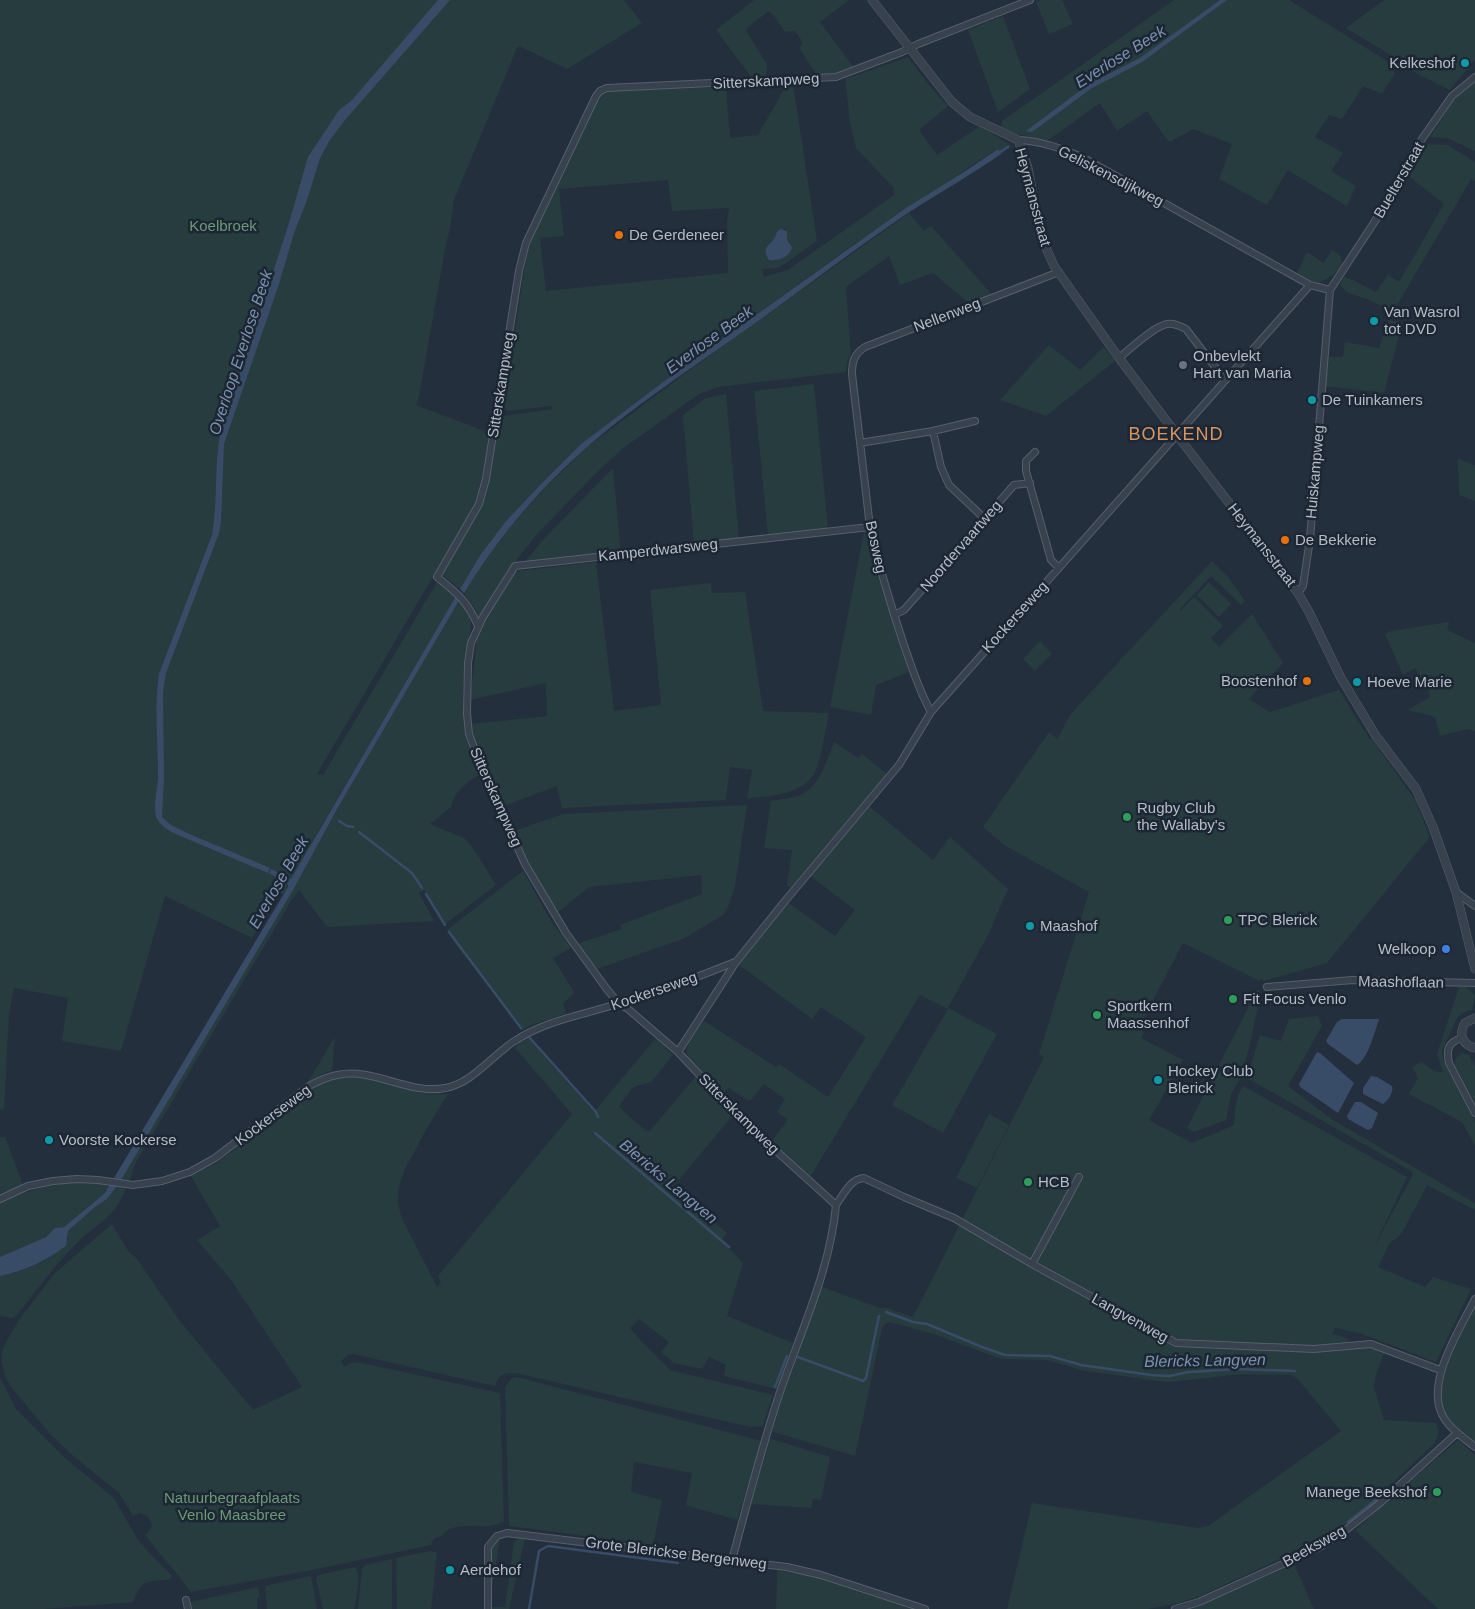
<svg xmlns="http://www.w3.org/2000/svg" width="1475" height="1609" font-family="Arial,sans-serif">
<rect width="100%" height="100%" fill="#242f3e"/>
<path fill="#263c3f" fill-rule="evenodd" d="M0 0H624L642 23 567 69 519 46 517 48 454 200 450 228 446 244 419 396 416 405 490 433 484 475 480 494 474 507 317 774 323 775 437 582 456 596 312 842 315 847 460 599 470 616 471 625 464 672 463 705 464 724 467 742 480 775 470 780 456 794 450 808 430 824 464 838 471 845 496 885 444 925 424 890 419 893 434 921 327 927 299 890 291 901 135 1164 129 1182 121 1180 287 889 283 895 279 892 252 938 165 896 121 1051 62 1041 68 998 14 988 9 1015 4 1110 0 1109Z
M754 0H849L820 22 855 69 835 74 817 75 799 48 802 45C802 39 798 34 794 31L785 32 774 16 769 11 747 28 746 31 767 64 766 77 752 78 716 30Z
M1041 0H1062L1073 24 1049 34 1036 2Z
M1174 0H1289L1392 64V69L1395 73 1382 94 1363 86 1342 119 1329 115 1315 137 1343 153 1332 170 1333 172 1356 186 1347 206 1289 171H1287L1267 205 1219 179 1232 144 1193 129 1170 142 1167 140 1147 111 1117 131 1100 103 1047 141 1001 130 1002 121Z
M1384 0H1475V59L1450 90 1416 73 1381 49 1346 28Z
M1003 16 1030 89 998 112 968 30Z
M908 57 929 85 948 106 919 130 937 155 980 126 1012 146 1001 154 997 149 852 246 683 367 581 444 540 485 506 521 481 554 460 589 441 574 484 500 489 480 498 421 502 416 553 409 551 406 507 411 504 407 524 271 528 252 535 231 595 104 601 95 613 91 726 87 730 138 758 135 787 84H793L817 241 783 265 777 268 762 269 764 277 788 270 894 195 893 187 856 148 850 122 845 79ZM668 180 672 211 729 208 727 222 728 273 546 291 540 238 564 236 559 189ZM785 229 787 231V240L792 247 769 243 775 238 776 234Z
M1475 81V151L1447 138 1430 137 1453 101Z
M1425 144 1448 145 1475 162V181L1471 179 1393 312 1369 300 1346 292 1340 285 1344 277 1353 280 1376 292 1388 275 1399 282 1444 204 1406 174Z
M909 213 924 231 931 226 994 297 971 305 933 273 900 285 889 256 846 287 851 354 847 362 846 372 718 387 699 394 622 449 597 472 539 532 522 553 478 617 477 612 464 593 486 557 511 525 544 489 585 449 687 372Z
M1332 250 1341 256 1342 267 1333 275 1319 283 1309 280 1297 273 1307 252 1324 263Z
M1390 320 1402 323 1384 393 1325 386 1326 367 1329 357H1343L1345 342 1379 348 1387 324Z
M1049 345 1080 370 1104 347 1115 361 1046 416 1000 400Z
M814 384 828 529 768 536 754 391Z
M726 394 739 539 694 544 683 415 706 398Z
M1458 459 1475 465V501L1459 495Z
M613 468 621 553 523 564 542 541Z
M864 532H867L871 556 909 672 876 685 871 715 830 707Z
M1212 561 1229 578 1245 601 1241 605 1211 576 1179 610H1181L1194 597 1223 626 1211 638 1219 647 1252 614 1283 663 1249 699 1270 712 1339 690 1370 740 1372 739 1415 800 1430 837 1428 836 1429 838 1327 963 1264 981 1261 979 1260 981 1183 943 1138 1029 1144 1032 1141 1038 1183 1060 1149 1120 1192 1143 1234 1125C1235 1111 1235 1098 1243 1086L1407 1177 1373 1249 1413 1174 1411 1171 1247 1078 1260 1035 1281 1041 1289 1019 1318 1016 1322 1026 1288 1086 1333 1120 1475 1203V1210L1427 1185 1402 1233 1396 1239 1390 1242 1378 1267 1425 1287 1433 1277 1471 1289 1436 1362 1359 1333 1335 1328 1332 1334 1342 1336 1350 1341 1327 1345 1324 1351 1366 1347 1385 1351 1376 1374 1374 1387 1384 1420 1436 1423C1440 1431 1438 1438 1433 1445L1371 1503 1346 1524 1326 1538 1200 1596 1179 1603 1148 1609H1007L1032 1503 1198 1528 1208 1526 1341 1431 1297 1378 1290 1375 1241 1374 1170 1382 1158 1381 1080 1370 1048 1360 1001 1359 936 1335 890 1322 885 1324 882 1328 855 1456 770 1431 780 1398 822 1287 880 1308H887L913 1317 1044 1057 1039 1054 1089 892 1004 845 983 827 1049 732 1057 739 1069 717 1078 706Z
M596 562 614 711 661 705 650 590 711 583 712 593 745 592 763 711 829 713C825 731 822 758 814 774 802 795 768 796 747 799L752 770 730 767 726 800 562 808 557 786 501 807 474 738 471 724 547 716 546 683 470 700 477 639 489 614 515 574 519 571Z
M1209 582 1231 604 1219 617 1197 595Z
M1449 622 1447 630 1475 643V731L1467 729 1440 736 1435 717 1408 710 1430 697 1428 687 1415 668 1403 675 1385 634 1391 631Z
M1040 641 1052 654 1035 671 1023 659Z
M834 742 858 758 862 754 887 774 790 888 787 885 792 850 764 848 771 801C780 799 790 799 798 796 820 788 826 761 834 742Z
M747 805 735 886 728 907 723 915 685 938 597 969 577 944 622 929 620 925 702 894 701 875 589 887 556 914 534 876 511 832 563 814Z
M869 806 933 860 950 837 1008 889 989 933 948 1008 997 1034 943 1133 892 1105 948 1009 920 995 810 1177 771 1142 788 1120 777 1112 785 1099 764 1084 750 1101 728 1088 722 1095C714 1086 683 1060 687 1048 689 1039 698 1029 704 1021L776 1067 779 1064 828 1097 866 1037 821 1007 812 1019 738 964 787 902 835 936 855 910 809 875Z
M523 871 551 921 571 948 553 958 574 992 573 995 563 1003 566 1014 533 1024 522 1030 454 942 447 930Z
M1459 987H1466L1475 995 1472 1010 1462 1013 1457 1018 1442 1051 1443 1060 1475 1121V1146L1462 1122 1409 1094 1418 1078 1412 1067 1422 1062C1427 1067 1436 1073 1443 1072L1437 1054Z
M1257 990 1261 992 1249 1048 1241 1077 1231 1094 1226 1120 1194 1132 1187 1128Z
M526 1035 594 1112 656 1038 673 1055 651 1082 636 1086 631 1089 619 1107 646 1131H650L696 1076 733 1115 672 1188 727 1233 722 1240 743 1263 727 1316 793 1343 777 1389 724 1376 726 1365 709 1357 702 1369 674 1363 661 1352 669 1342 639 1319 630 1328 641 1341 670 1370 773 1395 763 1426 750 1427 520 1374C508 1372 498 1373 495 1386L353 1354 348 1355 341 1361 344 1367 353 1362 362 1363 500 1393 504 1521C487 1532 465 1521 448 1530 446 1531 444 1534 442 1535 437 1539 432 1537 431 1545L307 1571 190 1592C178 1571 158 1555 145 1534L148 1532 152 1526 148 1516 139 1513 133 1516 119 1493 71 1454 50 1434 11 1387 6 1378 2 1364V1352L6 1342 18 1321 54 1274 112 1224 128 1251 137 1259 179 1320 253 1410 302 1387 231 1280 197 1240 220 1226 191 1176 217 1163 318 1084C324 1082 330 1079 336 1077 366 1071 413 1095 448 1094L427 1128 404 1171 398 1190V1203L401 1216 437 1287 441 1283 438 1276 572 1114 515 1048Z
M335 1037 332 1071 324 1073 308 1082Z
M1462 1053 1469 1055 1475 1066V1103L1455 1065 1456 1058Z
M989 1114 1009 1125 977 1188 956 1178Z
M0 1137H5L23 1185 0 1194Z
M80 1182 110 1184 105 1193 64 1227 55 1229 46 1237 0 1257V1202C29 1190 49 1184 80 1182Z
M117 1186 126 1188C114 1220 97 1222 76 1244 54 1266 36 1291 17 1315L13 1318 0 1316V1276L15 1273 43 1262 68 1239V1231L95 1207 107 1199Z
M1475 1305V1443C1465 1435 1453 1427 1447 1416 1426 1384 1460 1334 1475 1305Z
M0 1377 16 1409 65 1458 114 1498 138 1540 152 1556 172 1576 170 1579C147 1583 143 1577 133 1602L44 1609H0Z
M517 1377 762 1441 737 1520 686 1505 692 1473 634 1462 631 1492 662 1500 653 1545 509 1526 505 1387 512 1378Z
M768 1438 830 1457 821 1500 813 1499 811 1508 750 1504Z
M1458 1440 1475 1455V1609H1438L1355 1530Z
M520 1537 525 1538 509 1609H490V1607H505L514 1542Z
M500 1539 492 1589V1548L495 1542Z
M431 1551 437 1553 431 1609H397L396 1558Z
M392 1559V1609H358L362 1568 365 1565Z
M1294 1564 1314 1609H1188L1200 1605Z
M355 1567C362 1577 356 1597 354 1609H323L316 1578 319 1575Z
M777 1570 808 1575 912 1609H776Z
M311 1576 317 1609H267L265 1586Z
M258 1587 260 1597 257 1598V1609H191L190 1602Z"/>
<path fill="#394c67" d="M438 0H450L345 120 330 140 320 158 307 200 294 233 279 284 227 435 224 444 221 522 219 533 166 673 163 692 164 778 162 817 171 825 187 833 270 868 268 873 178 835C170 831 161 827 157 819 152 807 158 789 158 776 158 742 154 707 159 674L212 535C218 502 214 468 220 435L289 223 308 157 339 110 352 100Z
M1220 0H1227L1142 62 1092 88 1032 132 1026 131 1089 84 1140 58Z
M998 149 1001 154C971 175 939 193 908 213 850 252 794 296 737 336 686 372 631 408 585 449 537 491 497 539 464 593L460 589 481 554 506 521 540 485 581 444 683 367 906 208 967 170Z
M780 229 787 231V240L792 247C790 257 779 261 769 260 760 247 771 245 775 237 779 229 774 235 780 229Z
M456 596 460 599 336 811 293 890 121 1180 114 1178 288 887V884L269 873 271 869 291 879Z
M1342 1019H1379C1375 1031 1368 1059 1357 1065L1328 1044 1326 1041 1337 1022Z
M1317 1052 1320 1053 1354 1083 1338 1113 1300 1087 1299 1084Z
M1371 1076 1377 1077 1392 1086C1394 1092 1388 1101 1383 1104L1363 1094V1088Z
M1355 1102H1361L1378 1113 1372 1128 1368 1130 1348 1119 1347 1116Z
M110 1184 117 1186 107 1199 95 1207 68 1231 66 1246C43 1262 28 1270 0 1276V1257L46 1237 55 1228 64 1227 105 1193Z"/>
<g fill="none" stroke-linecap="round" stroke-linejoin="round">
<path stroke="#394c67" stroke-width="2.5" d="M997 154 1008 147
M339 821 347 826 353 827
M359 832 412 873 422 888
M426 894 445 925
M449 932 521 1028
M529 1037 596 1112 598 1117
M595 1133 729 1247
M886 1312 913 1322 927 1324 982 1347 1005 1355 1050 1356 1081 1365 1151 1375 1169 1376 1189 1372 1238 1369 1295 1371
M798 1357 863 1381 866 1378 879 1316
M775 1387 787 1356
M1348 1522 1387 1491
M529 1609 539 1551 548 1546 678 1563"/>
<g stroke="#565f6c" stroke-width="8">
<path id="minor" d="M1018 140C1041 141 1060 148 1082 157L1310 285 1330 290
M1330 290 1377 218 1422 139 1452 96 1475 77
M1119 358C1130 349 1154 326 1167 324 1174 323 1180 326 1186 329L1225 380
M933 431 941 467 949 485 985 519
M860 443 933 431 975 421
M1035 452 1026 461V471L1051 560 1059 568
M1298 593 1303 586 1310 539 1330 290
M894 615 904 610 1014 485 1030 483
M478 626C468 602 457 593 437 577L479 504 486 479 519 271 526 243 596 96 600 91 607 88 836 77 902 52 918 44 1030 0
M931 712C919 691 912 668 904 645 891 606 879 567 870 527L852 374C852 362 854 354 865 347L1059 272
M1456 892 1475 906
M1267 987 1353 980 1475 983
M1462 1038C1448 1042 1446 1050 1449 1063L1475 1113
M678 1052 736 962 785 901 899 765 931 712 1310 285
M0 1199 28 1186 53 1181 77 1179 98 1180 133 1185 162 1181 190 1172 215 1158 309 1086C318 1081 327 1077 337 1075 374 1067 408 1095 445 1088 471 1084 492 1056 513 1042 544 1021 582 1015 617 1004 656 992 696 978 735 962
M836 1205 743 1121 678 1052 628 1009 619 1004 606 988 566 933 525 864 481 767 469 734 467 714 468 663 471 643 483 617 515 566 870 527
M836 1205C844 1194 850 1179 864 1178L904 1197 954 1218 1032 1264 1176 1343 1314 1349 1371 1344 1440 1370
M1032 1264 1079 1177
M1475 1299C1460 1329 1423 1385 1444 1418 1451 1430 1464 1438 1475 1447
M732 1560C747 1505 761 1449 779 1395 800 1333 830 1271 836 1205
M186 1600 188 1609
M488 1609V1547L497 1536 507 1533 787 1567 821 1575 925 1609
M1175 1609 1199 1602 1318 1548 1342 1533 1380 1503 1457 1433"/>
</g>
<g stroke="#565f6c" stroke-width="9">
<path id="tertiary" d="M872 0 952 102 970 117 1018 140 1028 168 1038 222 1043 241 1054 266 1119 358 1177 435 1298 593 1309 612 1341 678 1376 736 1416 789 1433 827 1456 892 1475 969
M1475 1018 1465 1023C1458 1035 1463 1045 1475 1048"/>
</g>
<use href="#minor" stroke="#38414e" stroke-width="6"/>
<use href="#tertiary" stroke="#38414e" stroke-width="8"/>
</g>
<g fill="#0f9aa8" stroke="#1d2633" stroke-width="2">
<circle cx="1465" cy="63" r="5"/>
<circle cx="1374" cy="321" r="5"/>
<circle cx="1312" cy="400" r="5"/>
<circle cx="1357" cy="682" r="5"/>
<circle cx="1030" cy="926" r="5"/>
<circle cx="1158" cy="1080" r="5"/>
<circle cx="49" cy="1140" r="5"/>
<circle cx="450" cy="1570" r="5"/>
</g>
<g fill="#e8710a" stroke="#1d2633" stroke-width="2">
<circle cx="619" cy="235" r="5"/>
<circle cx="1285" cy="540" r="5"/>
<circle cx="1307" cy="681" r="5"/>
</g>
<circle fill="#6b7280" stroke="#1d2633" stroke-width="2" cx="1183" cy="365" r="5"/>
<g fill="#2e9e5b" stroke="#1d2633" stroke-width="2">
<circle cx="1127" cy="817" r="5"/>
<circle cx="1228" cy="920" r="5"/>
<circle cx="1233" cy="999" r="5"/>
<circle cx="1097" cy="1015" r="5"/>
<circle cx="1028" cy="1182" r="5"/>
<circle cx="1437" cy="1492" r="5"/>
</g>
<circle fill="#3f7fe0" stroke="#1d2633" stroke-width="2" cx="1446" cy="949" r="5"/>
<g text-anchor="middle" stroke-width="5" stroke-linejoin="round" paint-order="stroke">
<g font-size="15" fill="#b4bcc9" stroke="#1d2633" text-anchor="start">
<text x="1455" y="68" text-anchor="end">Kelkeshof</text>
<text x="629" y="240">De Gerdeneer</text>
<text x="1384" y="317">Van Wasrol<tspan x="1384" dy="17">tot DVD</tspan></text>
<text x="1193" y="361">Onbevlekt<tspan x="1193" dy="17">Hart van Maria</tspan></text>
<text x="1322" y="405">De Tuinkamers</text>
<text x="1295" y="545">De Bekkerie</text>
<text x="1297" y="686" text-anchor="end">Boostenhof</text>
<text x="1367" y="687">Hoeve Marie</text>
<text x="1137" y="813">Rugby Club<tspan x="1137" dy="17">the Wallaby's</tspan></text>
<text x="1238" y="925">TPC Blerick</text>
<text x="1040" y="931">Maashof</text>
<text x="1436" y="954" text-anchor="end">Welkoop</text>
<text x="1243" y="1004">Fit Focus Venlo</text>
<text x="1107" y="1011">Sportkern<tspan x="1107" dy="17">Maassenhof</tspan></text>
<text x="1168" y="1076">Hockey Club<tspan x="1168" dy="17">Blerick</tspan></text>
<text x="59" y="1145">Voorste Kockerse</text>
<text x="1038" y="1187">HCB</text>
<text x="1427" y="1497" text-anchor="end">Manege Beekshof</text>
<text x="460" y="1575">Aerdehof</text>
</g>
<g font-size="15" fill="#b4bcc9" stroke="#1d2633">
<text transform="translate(766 81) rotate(-3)" y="5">Sitterskampweg</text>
<text transform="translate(1111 176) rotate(27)" y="5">Geliskensdijkweg</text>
<text transform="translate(1399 180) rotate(-60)" y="5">Buelterstraat</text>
<text transform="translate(1033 197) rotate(75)" y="5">Heymansstraat</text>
<text transform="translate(947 315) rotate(-21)" y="5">Nellenweg</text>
<text transform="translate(501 385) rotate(-81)" y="5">Sitterskampweg</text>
<text transform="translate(1315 472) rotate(-85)" y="5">Huiskampweg</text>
<text transform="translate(1262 545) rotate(52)" y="5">Heymansstraat</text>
<text transform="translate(961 546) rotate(-49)" y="5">Noordervaartweg</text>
<text transform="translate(876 547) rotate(78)" y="5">Bosweg</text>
<text transform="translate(658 550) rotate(-6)" y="5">Kamperdwarsweg</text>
<text transform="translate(1015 617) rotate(-48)" y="5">Kockerseweg</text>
<text transform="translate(496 797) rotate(66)" y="5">Sitterskampweg</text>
<text transform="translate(1401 982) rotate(1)" y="5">Maashoflaan</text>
<text transform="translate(654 991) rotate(-19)" y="5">Kockerseweg</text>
<text transform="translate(739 1114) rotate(45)" y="5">Sitterskampweg</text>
<text transform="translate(273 1115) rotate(-37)" y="5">Kockerseweg</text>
<text transform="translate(1130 1318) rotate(29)" y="5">Langvenweg</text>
<text transform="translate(1314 1546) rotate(-29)" y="5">Beeksweg</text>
<text transform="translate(676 1553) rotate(7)" y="5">Grote Blerickse Bergenweg</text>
</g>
<g font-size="15" fill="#6b9a76" stroke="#1d2633">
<text x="223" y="231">Koelbroek</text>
<text x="232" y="1503">Natuurbegraafplaats<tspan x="232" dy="17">Venlo Maasbree</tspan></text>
</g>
<g font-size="16" font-style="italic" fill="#7c92b1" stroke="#1d2633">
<text transform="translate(1120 56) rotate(-32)" y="6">Everlose Beek</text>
<text transform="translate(709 339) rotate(-36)" y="6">Everlose Beek</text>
<text transform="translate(240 352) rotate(-72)" y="6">Overloop Everlose Beek</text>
<text transform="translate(278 882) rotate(-60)" y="6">Everlose Beek</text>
<text transform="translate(669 1181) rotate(40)" y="6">Blericks Langven</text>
<text transform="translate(1205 1360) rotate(-1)" y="6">Blericks Langven</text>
</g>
<g font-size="18" letter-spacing="1" fill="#d59563" stroke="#1d2633">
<text x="1176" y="440">BOEKEND</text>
</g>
</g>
</svg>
